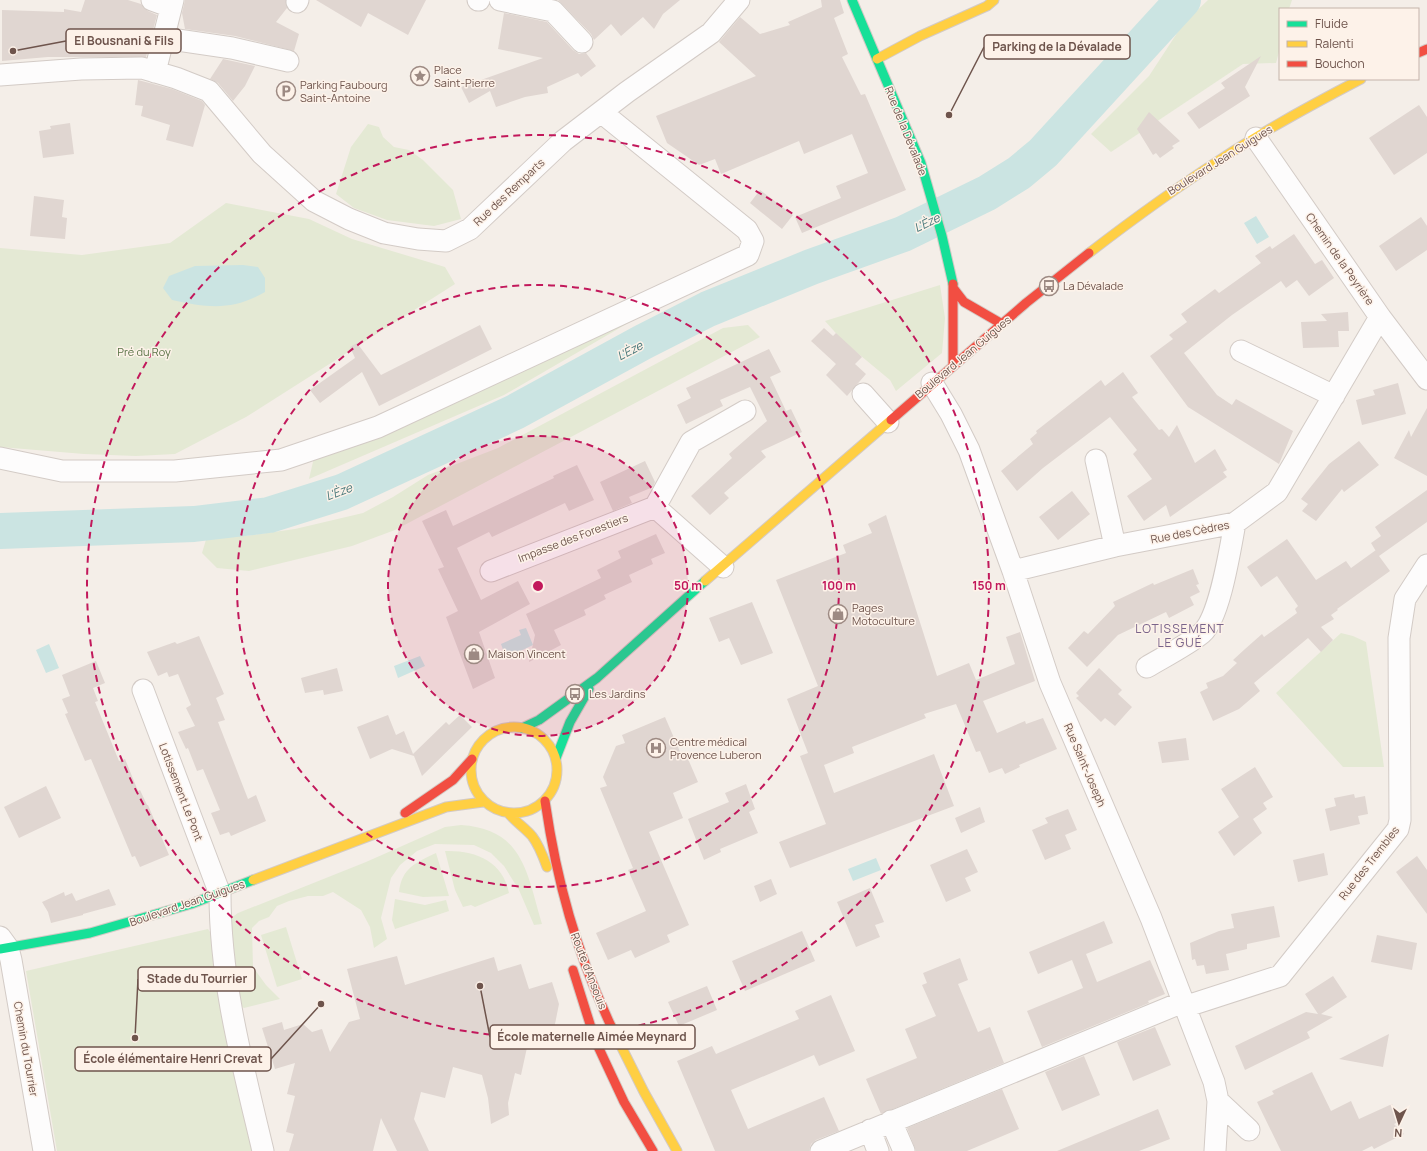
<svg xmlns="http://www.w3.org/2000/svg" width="1427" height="1151" font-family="Manrope,sans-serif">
<rect width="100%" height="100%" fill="#f4eee8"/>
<path fill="#e4e9d4" d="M1208 0H1292L1289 9H1280V48L1276 63 1243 64 1111 152 1091 134 1149 76 1183 24Z
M368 124 379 127 383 137 394 147 409 150 423 160 453 190 461 219 434 226 387 220 354 208 336 194 351 147Z
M226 203 309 219 352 239 445 267 455 284 246 417 175 454 136 456 84 454 0 447V248L82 255 170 243Z
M940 285 945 318 942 353 896 391 890 380 843 341 825 321Z
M627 312 630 322 504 395 309 479 316 449Z
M748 325 760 337 395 530 352 546 249 571 217 568 202 553 208 533 245 536 295 529 363 513 393 497 428 475 498 448 723 328Z
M1341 633 1353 636 1366 642 1384 767H1343L1276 693Z
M461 825C524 829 527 874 542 924L534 925 519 890 504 866 491 853 474 845 435 844 417 851 400 865 391 878 381 918 387 939 374 948 370 927 361 910 333 892 323 896H308L289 901 277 906 269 917 259 921 252 928 253 967 266 985 280 999 244 1008 236 1002 227 932 231 918 238 913 366 862 445 827Z
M445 851C475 850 503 861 509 893L475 907 471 905 463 907 455 890Z
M436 853 449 896 423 897 399 892C402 868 415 863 436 853Z
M395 899 425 905 446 900 449 911 395 929 392 920Z
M286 927 302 979 277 987 261 935Z
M208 929 216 941 259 1151H57L26 971Z"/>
<path fill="#cbe4e2" d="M1256 216 1269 237 1257 244 1244 223Z
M243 265 258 267 265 278V292C233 311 208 308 172 300L163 288 169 276 195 266Z
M526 628 533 645 506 658 501 644 521 635 519 630Z
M49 644 59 668 46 673 36 650Z
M420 656 425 666 398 678 394 666Z
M876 858 881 870 853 881 848 869Z"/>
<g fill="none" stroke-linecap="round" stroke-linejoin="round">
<path stroke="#cbe4e2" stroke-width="36" d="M0 531 194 524 269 515 342 492 515 412 643 342 708 309 811 267 903 234 987 193 1019 173 1043 153 1183 0"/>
</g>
<path fill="#e0d6d1" d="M85 0H128L141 4 148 11 157 15 146 57H48L2 61V10L64 12V9L81 12Z
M185 0H286L287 8 276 22 299 34 294 51 235 36 185 29 182 13Z
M316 0H426L408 35 368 13 361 27Z
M558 0H680L663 14 654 29 643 17 621 36 611 24 594 40 591 34Z
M821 0H840L844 13 834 18 848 54 842 57 861 95 865 94 906 190 802 233 795 217 841 198 836 186 868 173 852 134 804 154 799 141 721 174 715 159 699 165 667 143 656 116 756 76 719 42 740 17 760 34 790 25 788 22 822 7Z
M504 13 547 22 573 50 579 54 586 53 596 66 581 77 578 73 547 87 548 93 525 97 496 107 490 91 469 103 461 87 543 58 498 49Z
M1261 56 1245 87 1250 96 1199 129 1187 113 1225 88 1221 83Z
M223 59 255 66 245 86 233 101 218 83 210 79Z
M138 80 172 89 202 101 205 105 193 147 166 140 170 125 141 116 143 106 135 105Z
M1419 105 1427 117V153L1394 175 1369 138Z
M1149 112 1180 141 1172 146 1174 148 1160 158 1156 153 1153 155 1137 129Z
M70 123 74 154 43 158 39 131 51 129 50 126Z
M760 190 793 215 782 229 750 203Z
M34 196 64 200 62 217 67 218 65 239 30 236Z
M1421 217 1427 226V250L1396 271 1379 246Z
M1294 234 1315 264 1322 260 1334 278 1309 296 1297 280 1286 288 1281 281 1232 315 1184 353 1217 395 1232 405 1236 399 1293 431 1279 464 1188 407 1150 356 1173 339 1169 335 1187 322 1181 314 1215 289 1219 293 1261 263 1255 256 1270 246 1272 249Z
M1348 312 1349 331H1338L1339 347 1303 348 1301 322 1327 321 1321 314Z
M480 325 492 349 379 406 362 372 320 403 310 390 355 358 350 347 357 343 381 375Z
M824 328 833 336 836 333 862 357 855 364 866 374 847 396 826 375 836 364 811 341Z
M769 349 781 372 770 377 786 411 791 409 802 432 761 451 766 457 724 493 729 498 710 515 691 496 732 458 729 454 767 421 750 387 720 400 723 406 686 424 677 405 691 398 686 388Z
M1123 372 1138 393 1132 397 1159 430 1162 429 1169 437 1177 425 1195 463 1215 449 1227 470 1223 472 1227 477 1170 517 1166 505 1144 521 1127 496 1152 479 1133 454 1137 450 1110 417 1043 468 1017 491 1001 471 1033 444 1030 439 1037 433 1036 431 1101 380 1105 386Z
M1398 383 1406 414 1362 425 1356 400 1375 395 1373 390Z
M1427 408V476L1394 458 1409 430 1411 437Z
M1359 441 1379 465 1344 492 1342 489 1316 521 1302 511 1308 504 1301 499 1329 464Z
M645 461 655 482 653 487 629 497 632 503 613 511 600 482Z
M577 465 594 500 569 511 565 503 492 537 489 532 457 548 481 600 518 581 530 604 479 632 495 678 473 689 446 617 458 611 438 569 444 567 422 521 446 510 453 526 554 478 553 476Z
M1427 490V522L1379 556 1390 571 1337 609 1338 610 1331 615 1334 619 1321 627 1333 640 1321 652 1308 638 1254 683 1260 691 1239 709 1213 721 1200 692 1208 688 1206 683 1223 676 1237 663 1233 660 1245 649 1262 634 1264 637 1297 613 1295 609 1298 606 1277 576 1261 587 1247 567 1287 539 1316 580 1346 561 1351 568 1376 550 1377 553 1371 543 1381 536 1375 527Z
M1072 491 1090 514 1058 540 1039 517Z
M886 515 937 676 969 663 976 680 1015 664 1006 637 1020 632 1035 681 983 701 997 733 1025 721 1026 724 1043 718 1057 749 1019 765 1020 767 1005 774 1002 768 989 773 980 751 976 752 956 704 924 714 926 718 852 747 854 753 824 765 834 793 934 754 954 806 790 868 779 842 826 824 800 756 808 753 787 699 818 686 776 580 846 553 843 545 872 533 868 524Z
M656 534 665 553 651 559 653 564 629 575 632 582 604 595 606 599 584 610 586 615 554 630 561 645 529 662 535 635 526 614 601 578 597 570 621 558 618 551Z
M1193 569 1199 584 1196 585 1200 592 1190 597 1194 605 1169 618 1166 612 1118 635 1087 667 1068 648 1084 631 1088 634 1115 606 1113 602 1153 583 1154 585Z
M752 602 773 653 741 665 729 638 719 642 709 618Z
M199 636 224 694 216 698 225 720 218 722 248 799 256 795 266 821 231 836 229 832 220 835 211 813 220 810 203 769 197 771 188 748 186 749 178 732 195 726 186 708 191 705 178 674 169 677 167 672 158 676 147 652 175 642 177 644Z
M96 661 105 683 93 688 98 701 95 702 119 761 125 759 138 791 140 790 147 805H148L169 855 140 867 135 856 132 857 91 759 85 761 65 714 68 713 62 699 70 696 62 675Z
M337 668 343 691 324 695 323 690 305 693 301 678Z
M1099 668 1122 690 1118 694 1132 707 1115 726 1105 718 1101 722 1076 698 1079 696 1076 693Z
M388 715 396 735 404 731 413 754 446 722 449 725 460 715 472 727 422 776 414 756 392 749 370 759 357 727Z
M665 717 681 754 685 752 698 782 673 793 683 818 649 832 689 925 667 935 670 942 635 958 631 950 608 960 596 933 646 911 628 870 633 868 600 788 607 786 603 777 616 746 625 743 622 735Z
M1186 738 1189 760 1162 763 1158 742Z
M1255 767 1273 797 1263 803 1267 809 1253 819 1262 833 1234 856 1218 832 1239 817 1221 789Z
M746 784 755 809 749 812 758 833 720 849 721 852 704 860 688 819 729 802 725 793Z
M46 786 61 818 19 838 4 807Z
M1354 794 1355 798 1365 796 1368 814 1358 816 1360 824 1330 831 1325 809 1336 806 1334 798Z
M980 807 985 822 961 833 955 818Z
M1068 809 1077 830 1065 835 1071 849 1045 860 1032 830 1048 823 1045 818Z
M967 849 978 872 965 878 971 891 946 902 930 865Z
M1324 853 1328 875 1298 882 1293 860Z
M1417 856 1427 870V914L1396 872Z
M771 879 777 894 760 902 754 886Z
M870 888 884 922 875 925 880 937 856 947 837 902Z
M109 889 116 905 83 914V915L51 923 48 912 42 902 64 892 65 896 72 893 76 901Z
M1274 906 1280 937 1247 944V949L1226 954 1229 970 1206 974 1204 965 1197 966 1195 959 1192 960 1190 943 1219 931 1234 928 1231 914Z
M1104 921 1113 943 1086 954 1097 982 1150 960 1165 994 1148 1001 1149 1003 1042 1047 1027 1011 1083 988 1072 960 1038 974 1029 952Z
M802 931 815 961 745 991 732 961Z
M1377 935 1417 943 1412 970 1371 962Z
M397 956 405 985 494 957 498 971 521 964 529 989 552 982 559 1004 550 1049 528 1043 521 1075 515 1073 508 1103 509 1115 491 1124 488 1098 482 1075 453 1067 445 1098 421 1092 414 1119 429 1151H397L381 1118 373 1151H289L294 1134 286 1132 295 1096 287 1094 295 1063 275 1069 262 1028 282 1022 284 1030 303 1024 312 1032 322 1029 330 1052 349 1022 360 1019 347 969Z
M960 958 968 980 958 984 978 1032 990 1027 1004 1063 881 1114 866 1079 917 1058 905 1029 936 1016 922 985 927 983 923 973Z
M1333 976 1347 997 1321 1014 1333 1017 1307 1032 1310 1038 1245 1070 1235 1046 1306 1012 1318 1014 1305 994Z
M707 986 717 1010 679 1026 668 1002Z
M831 995 855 1051 819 1066 814 1055 731 1090 748 1129 824 1097 839 1131 816 1140 811 1144 809 1151H715L677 1061 712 1046 716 1054 799 1019 795 1011Z
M1155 1027 1171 1065 1133 1081 1117 1042Z
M1389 1034 1383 1067 1339 1059Z
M1084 1056 1100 1095 1062 1111 1045 1072Z
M1312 1072 1331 1111 1351 1101 1359 1119 1392 1104 1400 1121 1394 1124 1404 1134 1374 1149 1372 1146 1362 1151H1281L1257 1102 1274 1094 1272 1091Z
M1002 1089 1019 1129 967 1151H916L907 1128Z
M1158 1109 1170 1139 1139 1151H1057Z"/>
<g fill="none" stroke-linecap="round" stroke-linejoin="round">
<g stroke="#d3cbc6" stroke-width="23">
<path id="street" d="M152 0 171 7
M478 0H479
M500 0 553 11 582 42
M297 2 298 0
M164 38 232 48 288 61
M155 72 173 0
M0 75 81 69 142 68 176 78 209 91 262 154 314 201 349 219 384 233 418 239 446 241 470 229 563 141 627 92 711 33 739 0
M1256 138 1380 317 1427 379
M1241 351 1334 396
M932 383 951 414 969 450 1013 571 1050 683 1151 918 1214 1082 1218 1101 1215 1151
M863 394 888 422
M0 458 62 471H175L281 460 378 427 748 255 753 241 747 230 601 112
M1096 460 1115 546
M655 507 723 567
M491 571 655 507 691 442 745 411
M1013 571 1115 546 1235 523 1277 492 1380 317
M1147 667C1162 658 1189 644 1202 633 1220 617 1230 549 1235 523
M143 690 220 894C220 982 243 1066 263 1151
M0 937 8 948 11 960 44 1151
M1184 1007 1280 976 1398 829 1400 820 1399 638 1405 599 1427 565
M1218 1101 1249 1130
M891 1121 904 1151
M870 1130 878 1151
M821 1151 1183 1002"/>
</g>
<g stroke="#d3cac5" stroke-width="11">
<path id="fast" d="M852 0 921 163 942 236 953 284
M522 728 539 720 597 678 705 581
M556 758 570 722 589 689
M0 949 90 933 191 904 253 880"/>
</g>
<g stroke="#d3cac5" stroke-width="11">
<path id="slow" d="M877 59 920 36 987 6 994 0
M1089 253C1132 220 1176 188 1221 159 1266 129 1313 104 1361 79
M705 581 891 420
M471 770a43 43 0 1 1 86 0a43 43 0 1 1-86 0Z
M509 814C516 822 525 828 532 836 539 845 543 856 547 867
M253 880 446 807 483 802
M611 1026 644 1092 677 1151"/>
</g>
<g stroke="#d3cac5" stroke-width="11">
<path id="jam" d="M1418 53 1427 49
M953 284V366
M954 289 964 302 1002 324
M891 420 1026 303 1089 253
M545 801C557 883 576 951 611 1026
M405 813 453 780 472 759
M573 970 595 1040 624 1102 653 1151"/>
</g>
<use href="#street" stroke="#fdfcfc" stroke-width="21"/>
<use href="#fast" stroke="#16e098" stroke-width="9"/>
<use href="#slow" stroke="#ffcf43" stroke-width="9"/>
<use href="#jam" stroke="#f24e42" stroke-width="9"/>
</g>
<circle cx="538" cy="586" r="150" fill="#c2185b" fill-opacity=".12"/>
<g fill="none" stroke="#c2185b" stroke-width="2" stroke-dasharray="7 5">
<circle cx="538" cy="586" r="150"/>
<circle cx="538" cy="586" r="301"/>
<circle cx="538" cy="586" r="451"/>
</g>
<defs>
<g id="sight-ring" transform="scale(1)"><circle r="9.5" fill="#fdf2e9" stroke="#9d8a83" stroke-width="1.5"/><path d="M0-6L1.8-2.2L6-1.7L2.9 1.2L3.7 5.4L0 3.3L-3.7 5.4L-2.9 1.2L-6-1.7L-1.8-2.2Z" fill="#9d8a83"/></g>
<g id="parking-ring" transform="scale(1)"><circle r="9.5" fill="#fdf2e9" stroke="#9d8a83" stroke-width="1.5"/><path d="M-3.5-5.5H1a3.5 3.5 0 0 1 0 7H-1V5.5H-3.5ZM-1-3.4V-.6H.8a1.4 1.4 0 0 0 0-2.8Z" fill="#9d8a83"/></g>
<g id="bus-ring" transform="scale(1)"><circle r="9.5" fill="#fdf2e9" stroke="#9d8a83" stroke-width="1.5"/><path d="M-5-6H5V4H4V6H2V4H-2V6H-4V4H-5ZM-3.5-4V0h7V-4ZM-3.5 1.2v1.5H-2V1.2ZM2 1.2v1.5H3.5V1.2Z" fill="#9d8a83"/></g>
<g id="shop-ring" transform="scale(1)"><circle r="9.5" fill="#fdf2e9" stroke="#9d8a83" stroke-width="1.5"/><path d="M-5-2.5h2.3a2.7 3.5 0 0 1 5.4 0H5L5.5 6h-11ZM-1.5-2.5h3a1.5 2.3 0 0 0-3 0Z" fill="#9d8a83"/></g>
<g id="hospital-ring" transform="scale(1)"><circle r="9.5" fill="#fdf2e9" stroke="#9d8a83" stroke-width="1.5"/><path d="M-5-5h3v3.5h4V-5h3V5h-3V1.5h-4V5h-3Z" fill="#9d8a83"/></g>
</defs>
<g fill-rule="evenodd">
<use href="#sight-ring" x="420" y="76"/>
<use href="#parking-ring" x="286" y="91"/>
<use href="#bus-ring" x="1049" y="286"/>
<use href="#shop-ring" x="838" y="614"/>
<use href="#shop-ring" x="474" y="654"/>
<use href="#bus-ring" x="575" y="694"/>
<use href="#hospital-ring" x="656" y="748"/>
</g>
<g text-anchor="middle" stroke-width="3" stroke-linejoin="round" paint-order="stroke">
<g font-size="11" fill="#6e544c" stroke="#fdf2e9" text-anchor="start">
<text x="434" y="74">Place<tspan x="434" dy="13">Saint-Pierre</tspan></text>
<text x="300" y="89">Parking Faubourg<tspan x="300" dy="13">Saint-Antoine</tspan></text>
<text x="1063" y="290">La Dévalade</text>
<text x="852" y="612">Pages<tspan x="852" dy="13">Motoculture</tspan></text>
<text x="488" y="658">Maison Vincent</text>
<text x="589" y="698">Les Jardins</text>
<text x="670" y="746">Centre médical<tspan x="670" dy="13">Provence Luberon</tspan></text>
</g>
<g font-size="11" fill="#6e544c" stroke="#fdf2e9">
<text transform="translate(906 131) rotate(68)" y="4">Rue de la Dévalade</text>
<text transform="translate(1220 160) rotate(-32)" y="4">Boulevard Jean Guigues</text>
<text transform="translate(509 192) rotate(-43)" y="4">Rue des Remparts</text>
<text transform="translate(1340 259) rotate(55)" y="4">Chemin de la Peyrière</text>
<text transform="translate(963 357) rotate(-40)" y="4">Boulevard Jean Guigues</text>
<text transform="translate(1190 532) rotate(-11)" y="4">Rue des Cèdres</text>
<text transform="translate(573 538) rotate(-21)" y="4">Impasse des Forestiers</text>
<text transform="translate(1085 765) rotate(67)" y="4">Rue Saint-Joseph</text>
<text transform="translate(181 792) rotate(69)" y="4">Lotissement Le Pont</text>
<text transform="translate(1369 863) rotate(-52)" y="4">Rue des Trembles</text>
<text transform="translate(187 903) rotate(-19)" y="4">Boulevard Jean Guigues</text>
<text transform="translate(589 971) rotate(69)" y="4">Route d'Ansouis</text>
<text transform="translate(26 1049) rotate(80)" y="4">Chemin du Tourrier</text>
</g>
<g font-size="11" fill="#597346" stroke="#fdf2e9">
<text x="144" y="356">Pré du Roy</text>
</g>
<g font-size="12" font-style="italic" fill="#467779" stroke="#fdf2e9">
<text transform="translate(927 223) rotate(-26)" y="4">L'Èze</text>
<text transform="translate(630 351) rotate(-28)" y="4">L'Èze</text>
<text transform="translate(339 492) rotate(-21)" y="4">L'Èze</text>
</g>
<g font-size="12" letter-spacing="1" fill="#79648b" stroke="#fdf2e9">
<text x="1180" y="633">LOTISSEMENT<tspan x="1180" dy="14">LE GUÉ</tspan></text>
</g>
</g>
<circle cx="538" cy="586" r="6" fill="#c2185b" stroke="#fdf2e9" stroke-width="2"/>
<g font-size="12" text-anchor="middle" font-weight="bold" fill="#c2185b" stroke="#fdf2e9" stroke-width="3" stroke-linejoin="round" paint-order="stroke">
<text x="688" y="590">50 m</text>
<text x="839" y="590">100 m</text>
<text x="989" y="590">150 m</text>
</g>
<path fill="none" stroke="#6e544c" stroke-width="1.5" d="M13 51L66 41M949 115L984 47M135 1038L138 979M480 986L490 1037M321 1004L271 1059"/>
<g fill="#6e544c" stroke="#fdf2e9" stroke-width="1.5">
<circle cx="13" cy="51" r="4"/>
<circle cx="949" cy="115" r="4"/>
<circle cx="135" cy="1038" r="4"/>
<circle cx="480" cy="986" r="4"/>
<circle cx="321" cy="1004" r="4"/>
</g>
<g fill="#fdf2e9" stroke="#6e544c" stroke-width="1.5">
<rect x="66" y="29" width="115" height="24" rx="4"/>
<rect x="984" y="35" width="146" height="24" rx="4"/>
<rect x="138" y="967" width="117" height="24" rx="4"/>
<rect x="490" y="1025" width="205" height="24" rx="4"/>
<rect x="75" y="1047" width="196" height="24" rx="4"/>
</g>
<g font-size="12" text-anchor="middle" font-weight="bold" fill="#6e544c">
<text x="124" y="45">El Bousnani &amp; Fils</text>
<text x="1057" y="51">Parking de la Dévalade</text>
<text x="197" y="983">Stade du Tourrier</text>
<text x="592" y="1041">École maternelle Aimée Meynard</text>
<text x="173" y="1063">École élémentaire Henri Crevat</text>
</g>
<rect x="1279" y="8" width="140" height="72" fill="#fdf2e9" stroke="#c4b3aa"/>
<rect x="1287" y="21" width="20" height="6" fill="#16e098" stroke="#c4b3aa"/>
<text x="1315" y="28" font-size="12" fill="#6e544c">Fluide</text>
<rect x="1287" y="41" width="20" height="6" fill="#ffcf43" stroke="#c4b3aa"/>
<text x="1315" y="48" font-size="12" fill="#6e544c">Ralenti</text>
<rect x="1287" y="61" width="20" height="6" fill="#f24e42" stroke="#c4b3aa"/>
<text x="1315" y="68" font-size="12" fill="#6e544c">Bouchon</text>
<g transform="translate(1399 1123) rotate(184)" stroke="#fdf2e9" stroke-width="3" paint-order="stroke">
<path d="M0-3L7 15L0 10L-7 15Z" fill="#6e544c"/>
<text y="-6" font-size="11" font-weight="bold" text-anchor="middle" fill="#6e544c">N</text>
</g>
</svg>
